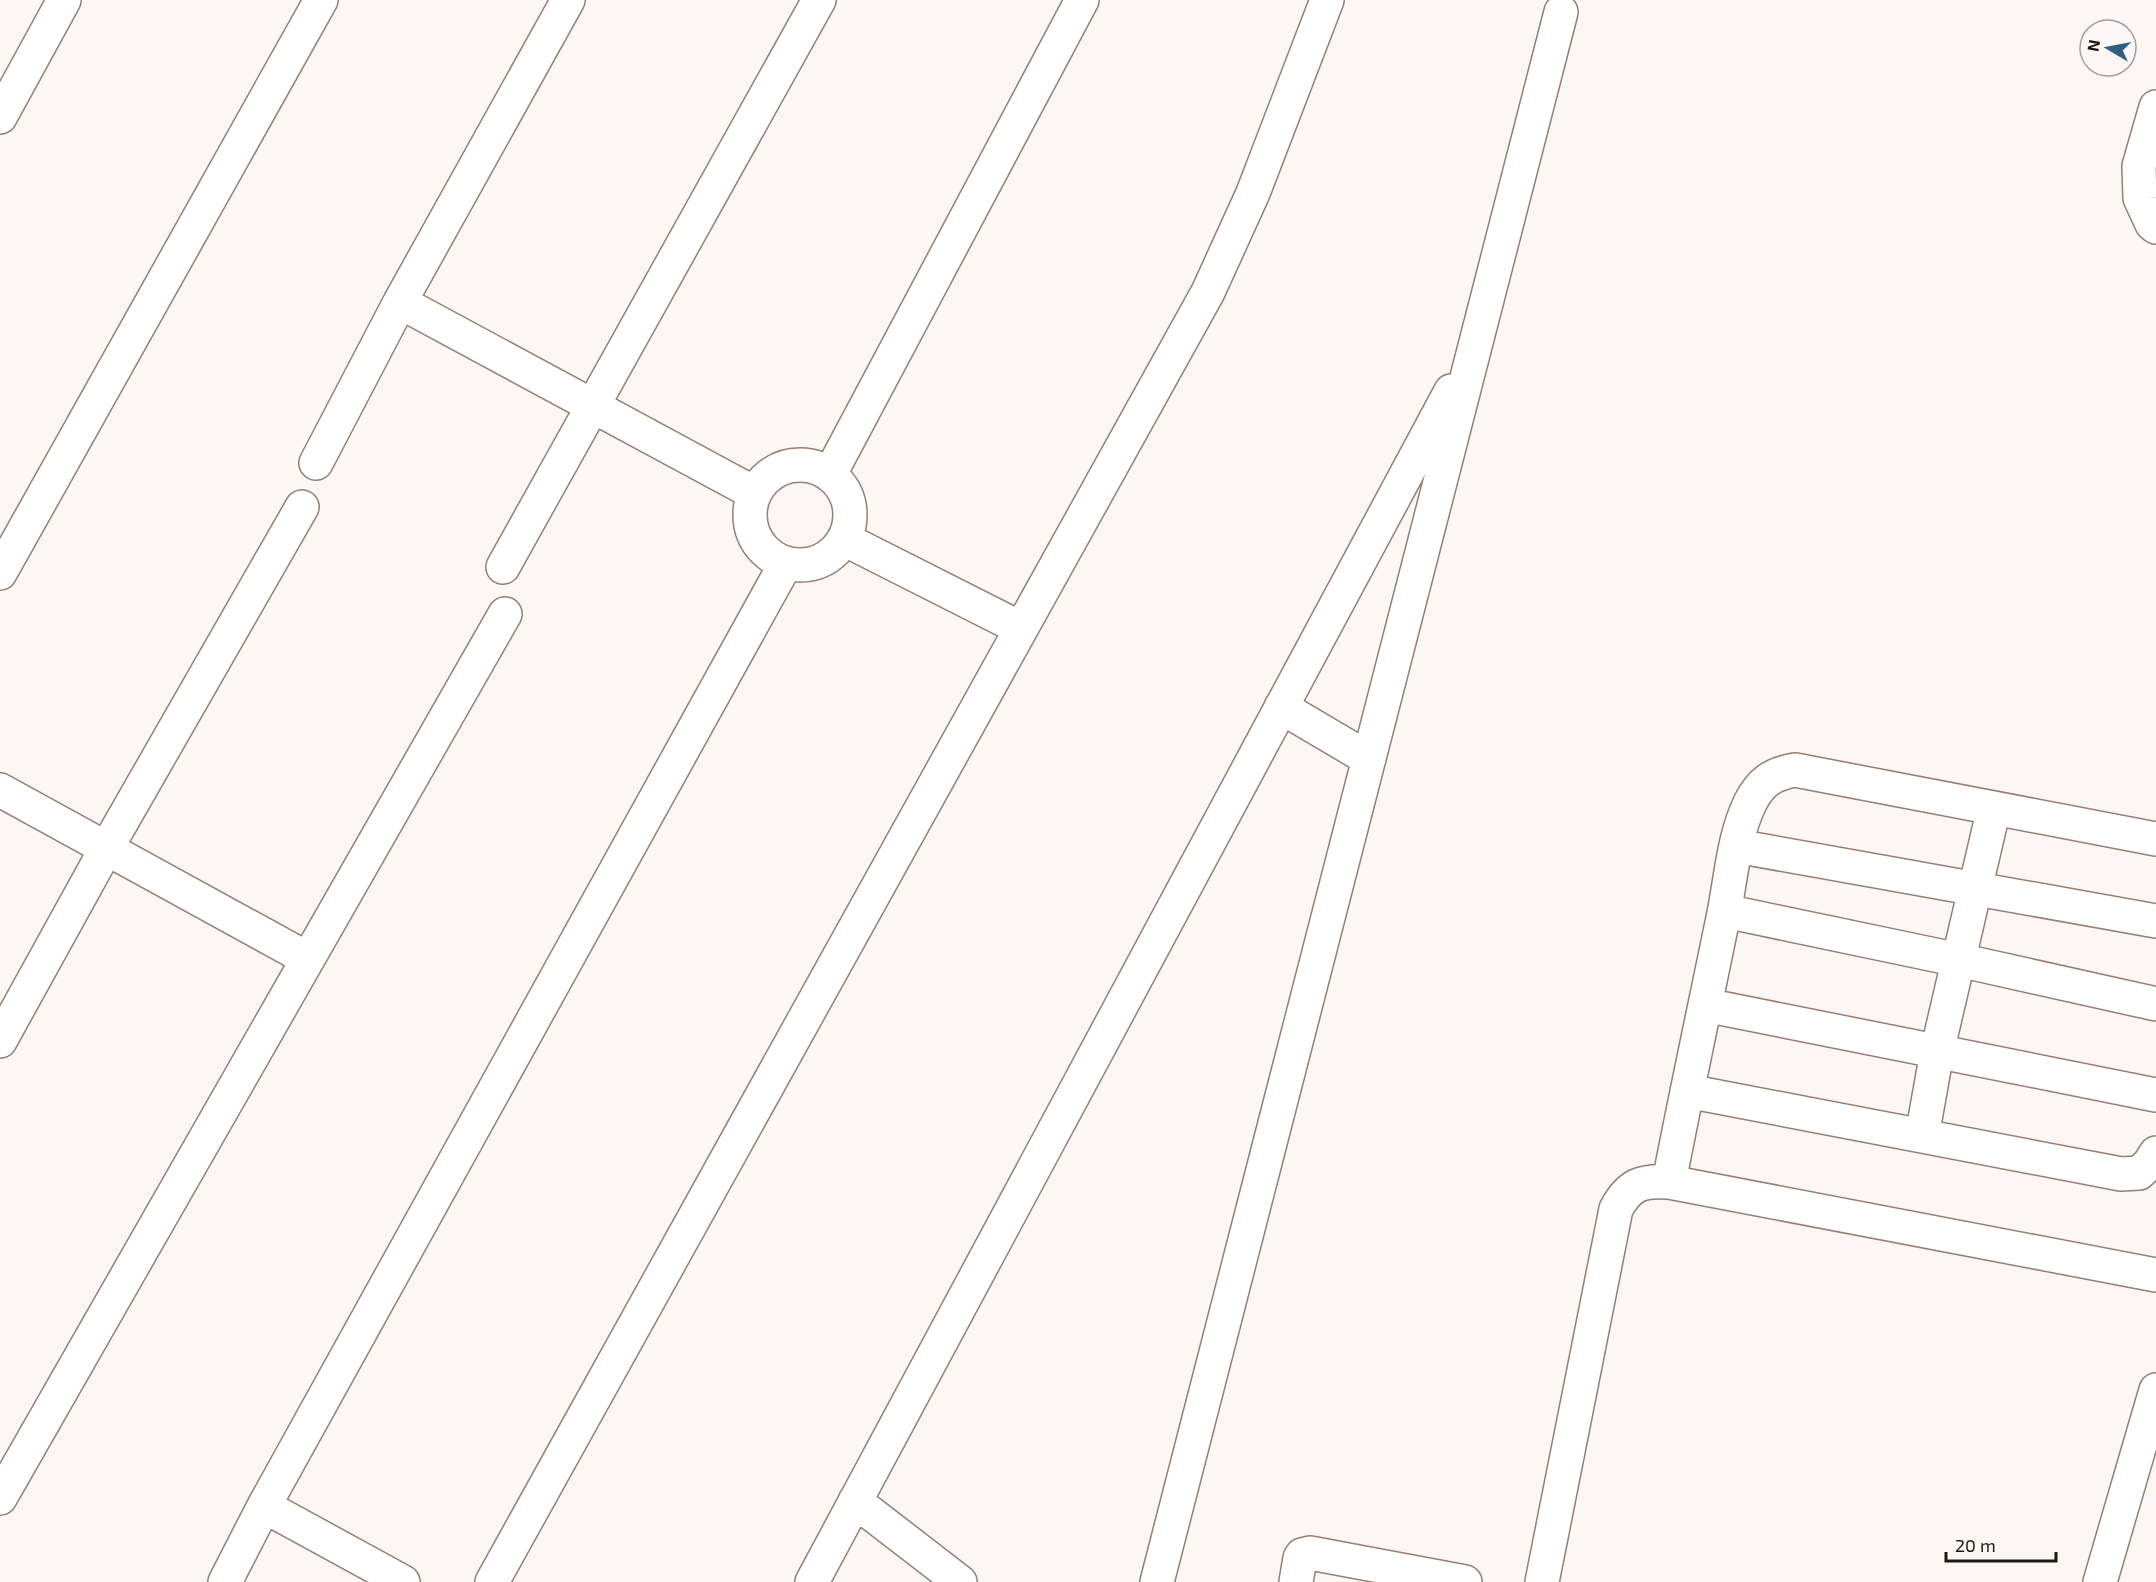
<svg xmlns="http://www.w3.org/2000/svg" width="2156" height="1582" font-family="'Exo 2',sans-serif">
<rect width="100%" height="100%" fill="#fcf7f4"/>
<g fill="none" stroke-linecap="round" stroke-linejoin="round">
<g stroke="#957f72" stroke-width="36">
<path id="minor" d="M2156 107 2139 166 2140 198 2152 224 2156 227
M0 117 64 0
M400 302 754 493
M316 463 400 302 568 0
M750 515a50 50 0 1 1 100 0a50 50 0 1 1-100 0Z
M830 474 1082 0
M844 539 1020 628
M503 567 819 0
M0 573 321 0
M1281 707 1369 759
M0 790 308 959
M1736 846 2156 921
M1725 911 1959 960 2156 1004
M1705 1005 2156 1095
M0 1041 106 849 302 507
M1687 1091 2121 1174 2139 1173 2149 1164 2156 1153
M1922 1136 1937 1052 1994 808
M1669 1182C1686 1094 1705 1006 1723 918 1731 880 1733 838 1750 803 1761 781 1773 774 1795 770L2156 839
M0 1498 505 614
M855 1501 960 1582
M264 1506 403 1582
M225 1582 264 1506 786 563
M492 1582 1208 292 1253 193 1327 0
M812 1582 1451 391
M1157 1582 1561 12
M1296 1582 1300 1558 1302 1555 1310 1553 1465 1582
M1542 1582 1616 1209C1629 1185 1641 1180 1669 1182L2156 1275
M2100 1582 2156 1390"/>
</g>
<use href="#minor" stroke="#fff" stroke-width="33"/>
</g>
<g transform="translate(2108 48) rotate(280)"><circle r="28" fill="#fcf7f4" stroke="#a49d9a" stroke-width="1.5"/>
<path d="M0-4.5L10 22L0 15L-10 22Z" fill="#2f607e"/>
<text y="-9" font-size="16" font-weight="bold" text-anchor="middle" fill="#201712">N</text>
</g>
<path d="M1946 1552v9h110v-9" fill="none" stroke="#201712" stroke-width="3"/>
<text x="1955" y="1552" font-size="18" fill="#201712" stroke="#fcf7f4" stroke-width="4.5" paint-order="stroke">20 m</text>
</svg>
